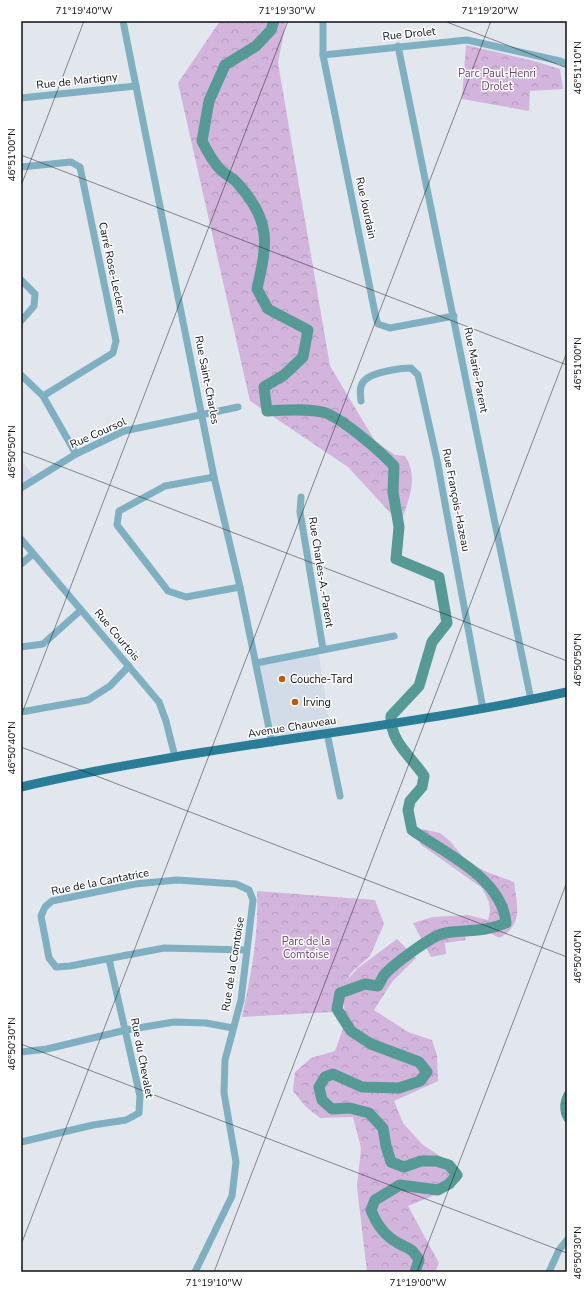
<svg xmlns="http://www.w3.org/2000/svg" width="588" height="1293" viewBox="0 0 588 1293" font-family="'Nunito Sans',sans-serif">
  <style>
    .built { fill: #d2dce9 }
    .forest { fill: url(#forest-crowns) }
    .water { fill: url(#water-waves) }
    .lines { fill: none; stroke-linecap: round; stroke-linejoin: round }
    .river { stroke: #569a96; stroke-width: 11 }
    .minor { stroke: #7fb0c2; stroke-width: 7 }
    .major { stroke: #297d97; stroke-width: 9 }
    .ticks { fill: none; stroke: #0d0f11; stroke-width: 1; stroke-opacity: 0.45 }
    .poi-dot { fill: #b75c00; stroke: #fff; stroke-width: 1.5 }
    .labels { text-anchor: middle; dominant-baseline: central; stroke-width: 3; stroke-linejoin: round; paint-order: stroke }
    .street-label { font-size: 11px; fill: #0d0f11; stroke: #fff }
    .park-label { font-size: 11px; fill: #6f447b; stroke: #fff }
    .poi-label { font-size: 11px; fill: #0d0f11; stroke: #fff; text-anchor: start }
    .neatline { fill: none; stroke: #0d0f11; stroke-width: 1.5 }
    .ticks-label { font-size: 10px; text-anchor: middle; fill: #0d0f11 }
  </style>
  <defs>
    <pattern id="forest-crowns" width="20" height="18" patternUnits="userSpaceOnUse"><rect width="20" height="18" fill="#d3b4dc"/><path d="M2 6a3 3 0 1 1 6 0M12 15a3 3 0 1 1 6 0" fill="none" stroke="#b49abc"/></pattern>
    <pattern id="water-waves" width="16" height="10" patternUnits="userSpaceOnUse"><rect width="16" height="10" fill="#569a96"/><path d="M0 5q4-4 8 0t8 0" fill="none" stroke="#467c79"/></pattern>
  </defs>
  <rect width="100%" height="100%" fill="#e2e7ee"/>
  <!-- built -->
  <g class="built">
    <polygon points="21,460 36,479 21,488"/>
    <polygon points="318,650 331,732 272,743 256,663"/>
  </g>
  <!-- forest -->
  <g class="forest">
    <path d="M220,21H286L278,63L330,366L375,441L395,455L405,456C420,479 407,502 400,526L395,518L348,467L250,401L178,83Z"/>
    <polygon points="466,45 534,61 560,69 563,89 530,91 529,111 462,99"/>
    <path d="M422,829L440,833L451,842L467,862L487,872L514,882C517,905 524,925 499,938L490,933L465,937L466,940L445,943L446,954L431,957L413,923L433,917L468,915L488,920L490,911L489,902L482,888L420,844Z"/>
    <path d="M257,891L375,900L384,924L370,956L352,972L345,982L358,968L397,939L416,958L392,982L374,1010L408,1032L432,1040L437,1055L438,1081L394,1101L403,1123L423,1145L454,1165L452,1188L408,1206L439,1263L435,1272H367L357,1187L361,1148L353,1117L320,1118L306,1107L293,1091L295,1072L311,1058L335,1051L345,1023L343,986L336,995L332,1012L242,1017C251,975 259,934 257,891Z"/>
  </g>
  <!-- water -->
  <path class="water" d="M567,1089V1124C558,1116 558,1098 567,1089Z"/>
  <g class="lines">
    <!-- river -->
    <path class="river" d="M274,21L271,30L256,46L225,65L209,101L202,141C207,151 212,161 220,169C225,175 234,178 239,185C272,222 267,244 257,289L268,309L308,330L303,357L284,375L264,387L267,411C284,410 309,408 326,413C345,421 379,450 394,466L393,492L399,527L396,559L439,577L447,623L432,642L419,686L391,716C390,742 411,756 424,776L422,787L410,801L408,810L412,830C446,854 502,878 506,923C482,933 468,929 445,933C432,935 393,965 384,975C382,978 380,983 378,986L365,984L340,993L337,1009L351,1031L371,1044L419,1062L427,1072L420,1081L399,1088L362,1087L333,1074L325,1077L319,1087L322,1100L332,1109L350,1108L369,1113L383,1128L386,1146L391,1162L404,1167L421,1161H436L449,1165L457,1175L449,1184L438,1190L400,1185L375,1200L371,1210C376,1223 385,1236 398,1243C410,1250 410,1246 419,1260L415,1272"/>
    <!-- minor -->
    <g class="minor">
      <polyline points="123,21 214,477 240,587 272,743"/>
      <polyline points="323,21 323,55 376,318 378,324 390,328 454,316"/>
      <polyline points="398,46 531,700"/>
      <polyline points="323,55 467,40 560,61 567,64"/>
      <polyline points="21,98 136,86"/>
      <polyline points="21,167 71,162 80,167 116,341 113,353 43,396"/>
      <polyline points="21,280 35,294 34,306 21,321"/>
      <polyline points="21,375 43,396 76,454"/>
      <path d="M361,401C360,394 359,385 365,380C373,372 401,368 411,368L418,375L437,460L483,709"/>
      <polyline points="214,477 165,486 119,511 117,525 168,591 186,597 240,587"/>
      <polyline points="21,488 76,454 124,431 238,407"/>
      <polyline points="301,497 300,512 323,649"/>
      <polyline points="21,539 159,702 166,721 175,757"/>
      <polyline points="21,564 33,554"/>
      <polyline points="21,647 43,644 81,610"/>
      <polyline points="256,663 394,636"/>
      <polyline points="21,712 88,700 110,686 129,666"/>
      <polyline points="327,733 340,796"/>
      <polyline points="21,1052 47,1049 126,1030 174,1022 206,1023 233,1028"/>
      <polyline points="21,1142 93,1125 126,1120 139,1113 140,1096 109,959"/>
      <polyline points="195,1272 232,1196 236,1162 224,1093 225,1060 241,1000 253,900 249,890 236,884 177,880 135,884 52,901 45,907 41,916 49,958 56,967 70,966 164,948 247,950"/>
      <polyline points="549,1272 559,1250 567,1240"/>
    </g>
    <!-- major -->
    <path class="major" d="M21,787C201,745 386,731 567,692"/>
  </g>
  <!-- ticks -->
  <path class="ticks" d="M444,21L567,68M21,155L567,365M21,186L84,21M21,451L567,661M21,716L288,21M21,747L567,957M21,1044L567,1253M21,1245L491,21M214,1272L567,352M417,1272L567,882"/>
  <!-- markers -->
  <g class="poi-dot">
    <circle cx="282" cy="679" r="4"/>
    <circle cx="295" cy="702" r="4"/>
  </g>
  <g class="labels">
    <!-- street labels -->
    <g class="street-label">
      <text transform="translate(409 34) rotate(-6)">Rue Drolet</text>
      <text transform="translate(77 81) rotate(-6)">Rue de Martigny</text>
      <text transform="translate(366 208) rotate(78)">Rue Jourdain</text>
      <text transform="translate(112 268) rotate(78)">Carré Rose-Leclerc</text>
      <text transform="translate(476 370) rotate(79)">Rue Marie-Parent</text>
      <text transform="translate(207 380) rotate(79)">Rue Saint-Charles</text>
      <text transform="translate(98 433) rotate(-24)">Rue Coursol</text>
      <text transform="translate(456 500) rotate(79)">Rue François-Hazeau</text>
      <text transform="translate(321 572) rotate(81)">Rue Charles-A.-Parent</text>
      <text transform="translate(117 635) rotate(50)">Rue Courtois</text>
      <text transform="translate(292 727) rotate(-9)">Avenue Chauveau</text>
      <text transform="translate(100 882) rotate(-11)">Rue de la Cantatrice</text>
      <text transform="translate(233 964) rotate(-81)">Rue de la Comtoise</text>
      <text transform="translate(142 1058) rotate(79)">Rue du Chevalet</text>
    </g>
    <!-- park labels -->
    <g class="park-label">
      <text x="497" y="73">Parc Paul-Henri<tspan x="497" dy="13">Drolet</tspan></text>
      <text x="306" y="941">Parc de la<tspan x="306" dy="13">Comtoise</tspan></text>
    </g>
    <!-- poi labels -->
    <g class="poi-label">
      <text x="290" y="679">Couche-Tard</text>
      <text x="303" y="702">Irving</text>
    </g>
  </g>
  <!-- border -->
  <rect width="588" height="1293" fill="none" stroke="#ffffff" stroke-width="44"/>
  <rect x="22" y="22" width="544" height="1249" class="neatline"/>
  <g class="ticks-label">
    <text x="84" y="14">71°19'40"W</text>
    <text x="287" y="14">71°19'30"W</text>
    <text x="490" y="14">71°19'20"W</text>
    <text transform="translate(577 68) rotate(-90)" y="4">46°51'10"N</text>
    <text transform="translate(11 155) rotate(-90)" y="4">46°51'00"N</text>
    <text transform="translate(577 364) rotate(-90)" y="4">46°51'00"N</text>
    <text transform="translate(11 452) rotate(-90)" y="4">46°50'50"N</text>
    <text transform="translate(577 660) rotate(-90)" y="4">46°50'50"N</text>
    <text transform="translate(11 748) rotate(-90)" y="4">46°50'40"N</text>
    <text transform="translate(577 957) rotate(-90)" y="4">46°50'40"N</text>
    <text transform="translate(11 1044) rotate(-90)" y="4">46°50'30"N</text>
    <text transform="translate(577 1253) rotate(-90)" y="4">46°50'30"N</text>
    <text x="214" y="1286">71°19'10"W</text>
    <text x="418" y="1286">71°19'00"W</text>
  </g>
</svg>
